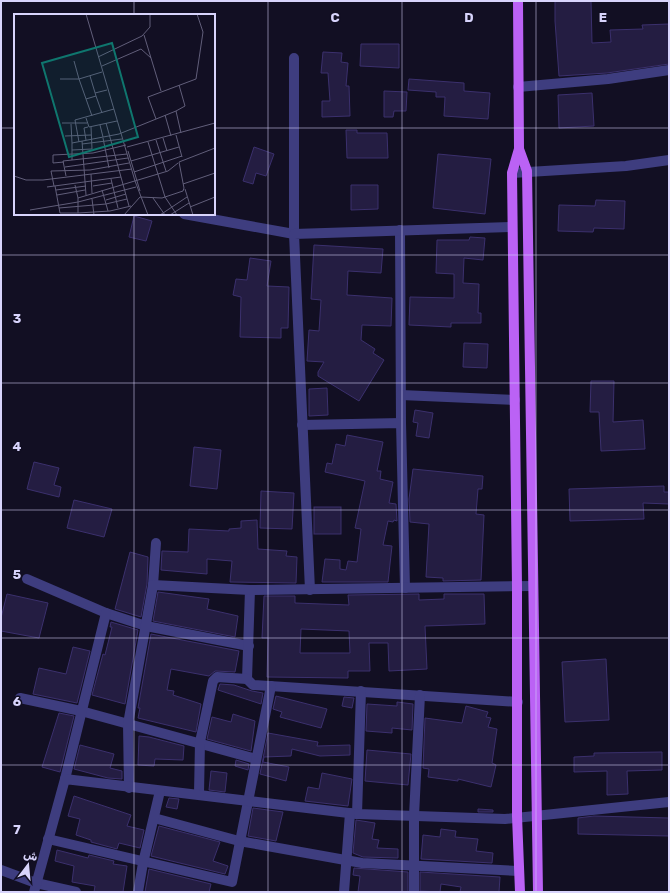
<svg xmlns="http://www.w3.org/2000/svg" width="670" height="893" viewBox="0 0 670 893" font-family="Rubik,'Noto Sans Arabic',sans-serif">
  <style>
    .building { fill: #241d42; stroke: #3b306d; fill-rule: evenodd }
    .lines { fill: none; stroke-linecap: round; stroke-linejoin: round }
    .minor { stroke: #3e3d7f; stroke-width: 10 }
    .major { stroke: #bb62f5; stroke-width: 10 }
    .grid { fill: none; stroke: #d8d4fc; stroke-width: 1; stroke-opacity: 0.55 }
    .inset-road { fill: none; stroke: #615e7a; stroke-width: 1 }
    .view { fill: #0f766e; fill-opacity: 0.15; stroke: #0f766e; stroke-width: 2 }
    .inset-edge { fill: none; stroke: #d8d4fc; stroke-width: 2 }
    .grid-label { font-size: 13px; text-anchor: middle; font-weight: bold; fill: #d8d4fc; stroke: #120f23; stroke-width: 3; stroke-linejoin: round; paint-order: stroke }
  </style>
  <rect width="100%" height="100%" fill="#120f23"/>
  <!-- building -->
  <g class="building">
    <polygon points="555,1 591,1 592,43 611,42 610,30 643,29 642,25 669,24 669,64 607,73 559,76 555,21"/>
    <polygon points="361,44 399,44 399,68 360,66"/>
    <polygon points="323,52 342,53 341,62 348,63 346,86 349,86 350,116 322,117 322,101 330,101 328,73 321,73"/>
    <polygon points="409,79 464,83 464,91 490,93 488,119 444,116 445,97 436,97 436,92 408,90"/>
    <polygon points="384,91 407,92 406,111 394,111 393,117 384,117"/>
    <polygon points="592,93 594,126 559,128 558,95"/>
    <polygon points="346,130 357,130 357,133 387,133 388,158 347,158"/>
    <polygon points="254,147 274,154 266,176 256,173 253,184 243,181"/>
    <polygon points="438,154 491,159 485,214 433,208"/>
    <polygon points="351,185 378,185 378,209 351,210"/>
    <polygon points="596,200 625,201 624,229 594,228 593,232 558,231 559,205 595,206"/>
    <polygon points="134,216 152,221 146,241 129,237"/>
    <polygon points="470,237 485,238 483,260 464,258 463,283 479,284 478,313 481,313 481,323 451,323 451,327 409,325 410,297 454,298 454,274 436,273 437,240 469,240"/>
    <polygon points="314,245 383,249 381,273 348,271 347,295 392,298 391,326 362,325 361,340 375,349 373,353 384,360 359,401 318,376 318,372 324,362 307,361 309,330 319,331 321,300 311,299"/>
    <polygon points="250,258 271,261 267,286 289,287 288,328 281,328 281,338 240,337 241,297 233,295 236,279 247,280"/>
    <polygon points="464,343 488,344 487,368 463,367"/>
    <polygon points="591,381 614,381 613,422 643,420 645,449 601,451 599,412 590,412"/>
    <polygon points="327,388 328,415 309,416 309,389"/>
    <polygon points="415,410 433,413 429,438 416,436 418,423 413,422"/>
    <polygon points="347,435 383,442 377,471 381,471 380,479 393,482 389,503 396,504 397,521 394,520 393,522 388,521 383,545 392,546 388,582 322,582 325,559 340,560 340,569 346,570 348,561 357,562 361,529 355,528 365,481 325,472 327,463 332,464 336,444 345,446"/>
    <polygon points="194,447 221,450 217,489 190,486"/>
    <polygon points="34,462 59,468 54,485 61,487 59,497 27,489"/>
    <polygon points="413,469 483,476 482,489 478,489 476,514 484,515 481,580 443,581 443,578 426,577 429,524 410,522 409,499"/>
    <polygon points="664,486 664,492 669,492 669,504 643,503 644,519 570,521 569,489"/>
    <polygon points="261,491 294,493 292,529 260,528"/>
    <polygon points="74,500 112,509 104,537 67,528"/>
    <rect x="314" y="507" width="27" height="27"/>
    <polygon points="257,520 258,549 287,551 286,556 297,557 296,583 230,582 232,561 207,559 207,574 161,570 162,551 188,552 189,529 229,531 229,529 241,528 241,521"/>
    <polygon points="130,552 148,557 147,584 141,617 115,609"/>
    <polygon points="158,592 209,599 207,609 238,616 235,637 153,621"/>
    <polygon points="7,594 48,603 39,638 1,631 1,618"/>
    <path d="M419,594V600L444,599V594H484L485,624L425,626L427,669L389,671L388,643H369L370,671H348V678L267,677L268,638H262L264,596H295V603L349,605L348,595ZM301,629L349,631L350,653H300Z"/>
    <polygon points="111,622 138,630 125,704 92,695 103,654 105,655 112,627 110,627"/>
    <polygon points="151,634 239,651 235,672 215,671 209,676 171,669 167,690 174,691 173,695 201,704 196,732 138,718 140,708 138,708"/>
    <polygon points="73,647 90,651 77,703 33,694 39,668 66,674"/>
    <polygon points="606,659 609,720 565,722 562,662"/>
    <polygon points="220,684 234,685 252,691 263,693 261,704 218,690"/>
    <polygon points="276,696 327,709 321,728 280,717 282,712 273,709"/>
    <polygon points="344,697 354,698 352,708 342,706"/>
    <polygon points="397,702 413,704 412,730 392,728 392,733 366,731 367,704 397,706"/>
    <polygon points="466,706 488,712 486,717 491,718 488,727 497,729 492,763 496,765 491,787 458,779 458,781 428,777 429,769 423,768 425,718 462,723"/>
    <polygon points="59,713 74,716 60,772 42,767"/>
    <polygon points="233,714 255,721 251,751 207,739 212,717 231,722"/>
    <polygon points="268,733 318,742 317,746 350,745 350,755 320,756 292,749 291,756 264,757 263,762 289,767 286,781 275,778 260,774"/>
    <polygon points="139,736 149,737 184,746 183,760 155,759 154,766 138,765"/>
    <polygon points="80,745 114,754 110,768 122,771 122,779 108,778 74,769"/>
    <polygon points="367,750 411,754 408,785 365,781"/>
    <polygon points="662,752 662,770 627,771 628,794 607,795 607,771 574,772 574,757 594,756 594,753"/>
    <polygon points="236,760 249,764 248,770 235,766"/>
    <polygon points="211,771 227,773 225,792 209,790"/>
    <polygon points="322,773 352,779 348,806 305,801 308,787 319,789"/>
    <polygon points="74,796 131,815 127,826 144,830 140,848 119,843 117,849 91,842 91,840 76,835 80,819 68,816"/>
    <polygon points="169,798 179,799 177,809 166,807"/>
    <polygon points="253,808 283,812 276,841 248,836"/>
    <polygon points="478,809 493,810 493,812 478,812"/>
    <polygon points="594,816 669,818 669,836 578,834 578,818"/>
    <polygon points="356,820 375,823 372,839 379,840 377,848 398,849 398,858 363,857 353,853"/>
    <polygon points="159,826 220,842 213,861 228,866 225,874 151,856"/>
    <polygon points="441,829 456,831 455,837 478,839 476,851 493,853 492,863 421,859 423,835 440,837"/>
    <polygon points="57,850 88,858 89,855 114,861 113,864 127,866 123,892 94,892 95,886 72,882 74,866 55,861"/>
    <polygon points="354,868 408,872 408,892 358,892 360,876 353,875"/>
    <polygon points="149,869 211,884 209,892 145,892"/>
    <polygon points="420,872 500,877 499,892 460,892 461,887 441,884 440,892 420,891"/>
  </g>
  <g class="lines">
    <!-- minor -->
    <g class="minor">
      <polyline points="518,87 608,79 669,70"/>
      <polyline points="512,173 626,166 669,160"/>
      <polyline points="184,214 294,234 294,58"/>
      <polyline points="400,230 401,423"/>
      <polyline points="401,395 515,400"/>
      <polyline points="302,425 401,423 405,588"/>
      <polyline points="27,579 106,613 146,626 249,646"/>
      <polyline points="153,585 156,543"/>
      <polyline points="250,590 247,679 253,685 518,702"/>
      <polyline points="310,590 294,234 512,227"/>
      <polyline points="20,698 81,711 256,759"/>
      <polyline points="65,779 106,613"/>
      <polyline points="129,788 128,724 153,585 250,590 533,586"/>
      <polyline points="199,794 200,742 213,681 217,677 247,679"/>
      <polyline points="357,814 361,691"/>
      <polyline points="154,818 239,841 362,863 519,871"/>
      <polyline points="48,839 232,882 271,686"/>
      <polyline points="1,870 36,883 76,892"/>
      <polyline points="34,892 65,779 357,814 505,819 669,802"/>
      <polyline points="138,892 143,863 160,791"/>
      <polyline points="344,892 350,813"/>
      <polyline points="414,892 414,816 420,695"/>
    </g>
    <!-- major -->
    <g class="major">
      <polyline points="518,1 519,149 512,173 517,587 517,816 520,892"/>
      <polyline points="519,149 527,171 538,892"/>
    </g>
  </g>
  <!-- grid -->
  <path class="grid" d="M134,1V15M268,1V892M402,1V892M536,1V892M1,128H15M214,128H669M134,214V892M1,255H669M1,383H669M1,510H669M1,638H669M1,765H669"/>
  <!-- overview -->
  <g transform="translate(14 14)">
    <rect width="201" height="201" fill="#120f23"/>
    <path class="inset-road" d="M72,0L121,167L134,201M130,21L147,77M84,43L128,22L136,13V0M88,52L127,35L137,44M76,62L82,82M46,65H65L60,47M81,79L93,76M72,85L82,82L88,99M162,97L171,92L165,71M151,101L157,122M78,102L65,65L88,58M72,104L75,113L103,107M142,105L134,83L182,65L189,18L183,0M48,109H73M92,109L115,192M57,110L58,129M86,111L89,123M162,121L168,143M51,122L77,121M89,124L95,154M149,124L153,137M72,126L70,114L74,113M142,126L152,157M68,127L72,181M65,128L61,106L100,95M134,128L151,183L163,201M68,130L108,125M113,133L201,109M58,136L78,135L77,113M114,137L126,177M58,146V129L105,120L162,97L167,119M117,147L165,133M50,148L39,149V141L79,139L112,131M51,153L114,144M120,158L168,142M77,160L78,179M0,162L12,166H29L118,155M52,162L49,147L113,140M97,165L104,194M169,170L201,159M61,171L64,184M40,172L37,157L76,156L115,149M41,172L46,199H64M79,172L98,169M33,173L107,163M171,175L179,201M42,176L72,172M88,176L94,197M43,181L71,176M139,184L151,201M78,185L80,201M92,186L112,180M117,192L96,197L64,199V184L154,157L164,149M176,193L201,183M45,194L92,190L113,185M16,196L64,188L122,173M110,201L126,183L148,184L169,177L170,174L165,148L201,134M146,201L173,183M156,201L175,189"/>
    <path class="view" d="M98,29L124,123L55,143L28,49Z"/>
    <rect width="201" height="201" class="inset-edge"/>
  </g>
  <g class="grid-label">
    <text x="335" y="22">C</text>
    <text x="469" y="22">D</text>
    <text x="603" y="22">E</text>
    <text x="17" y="323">3</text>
    <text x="17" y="451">4</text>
    <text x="17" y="579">5</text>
    <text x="17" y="706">6</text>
    <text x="17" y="834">7</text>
  </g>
  <!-- border -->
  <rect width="670" height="893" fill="none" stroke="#d8d4fc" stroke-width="4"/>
  <!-- north arrow -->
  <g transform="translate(28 865) rotate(16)" stroke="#120f23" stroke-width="3" paint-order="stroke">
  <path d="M0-3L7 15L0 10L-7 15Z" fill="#d8d4fc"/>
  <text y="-6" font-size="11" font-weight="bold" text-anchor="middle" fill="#d8d4fc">ش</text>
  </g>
</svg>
